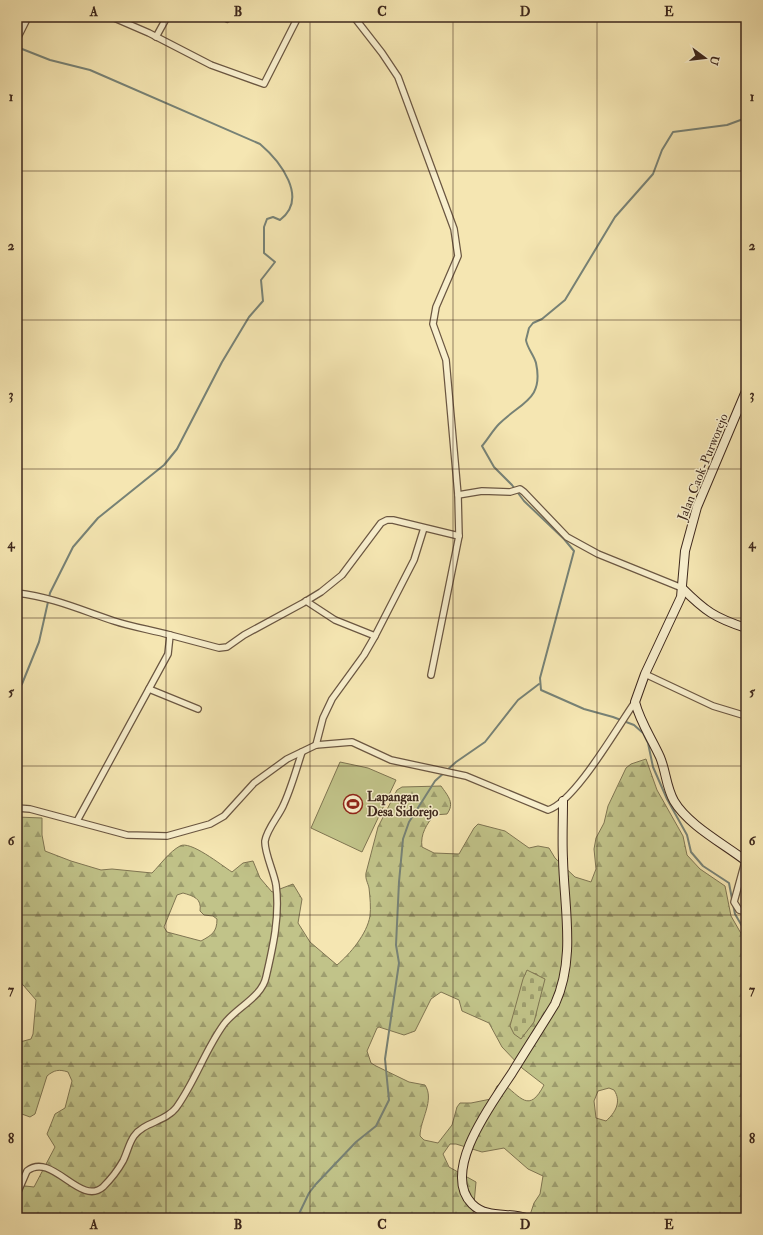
<svg xmlns="http://www.w3.org/2000/svg" width="763" height="1235" viewBox="0 0 763 1235" font-family="'IM FELL Double Pica',serif">
  <style>
    .grass { fill: #c1c389; stroke: #7f7552 }
    .forest { fill: url(#forest-firs); stroke: #7f7552; fill-rule: evenodd }
    .cemetery { fill: url(#cemetery-stones); stroke: #7f7552 }
    .lines { fill: none; stroke-linecap: round; stroke-linejoin: round }
    .stream { stroke: #778276; stroke-width: 2 }
    .street-casing { stroke: #6b5742; stroke-width: 8 }
    .secondary-casing { stroke: #3d271c; stroke-width: 10 }
    .street { stroke: #f8efcd; stroke-width: 5.5 }
    .secondary { stroke: #f8efcd; stroke-width: 8 }
    .grid { fill: none; stroke: #3d271c; stroke-width: 1; stroke-opacity: 0.55 }
    .labels { text-anchor: middle; dominant-baseline: central; stroke-width: 3; stroke-linejoin: round; paint-order: stroke }
    .street-label { font-size: 13px; fill: #3d271c; stroke: #f8efcd }
    .poi-label { font-size: 13px; font-weight: bold; fill: #3d271c; stroke: #f8efcd; text-anchor: start }
    .neatline { fill: none; stroke: #3d271c; stroke-width: 1.5 }
    .grid-label { font-size: 13px; text-anchor: middle; font-weight: bold; fill: #3d271c }
  </style>
  <defs>
    <pattern id="forest-firs" width="22" height="20" patternUnits="userSpaceOnUse"><rect width="22" height="20" fill="#c1c389"/><path d="M5 1l3.5 6h-7zM16 11l3.5 6h-7z" fill="#9e9e6f"/></pattern>
    <pattern id="cemetery-stones" width="16" height="16" patternUnits="userSpaceOnUse"><rect width="16" height="16" fill="#c1c389"/><path d="M2 7V4a2 2 0 0 1 4 0v3zM10 15v-3a2 2 0 0 1 4 0v3z" fill="#9e9e6f"/></pattern>
  </defs>
  <rect width="100%" height="100%" fill="#f5e6b2"/>
  <filter id="stains"><feTurbulence type="fractalNoise" baseFrequency=".005" numOctaves="4"/><feColorMatrix values="0 0 0 0 .2 0 0 0 0 .09 0 0 0 0 .02 0 0 0 .5 -.17"/></filter>
  <radialGradient id="worn" r=".72"><stop offset=".6" stop-color="#630" stop-opacity="0"/><stop offset="1" stop-color="#630" stop-opacity=".3"/></radialGradient>
  <!-- grass -->
  <polygon class="grass" points="340,762 368,768 396,780 362,852 311,828"/>
  <!-- forest -->
  <path class="forest" d="M646,759L657,790L683,836L687,855L700,869L725,886L731,916L746,942V1218H529L534,1203L540,1194L543,1176L528,1169L504,1148L482,1152L456,1144H450L443,1154L449,1167L476,1182L473,1215L475,1218H17V1185L34,1187L55,1147L47,1134L55,1114L65,1108L72,1081L68,1072C59,1069 54,1070 47,1076L35,1114L30,1117L19,1113C14,1098 16,1058 20,1042L31,1039L33,1034L36,1000L17,978V817L42,818V835L45,851L71,861L101,870L112,869L152,873C161,864 169,852 180,846C190,840 221,865 232,872L243,863L253,861L260,878L272,892L293,884L302,899L298,923L310,942L337,965C350,954 367,934 370,916C371,908 370,897 369,888C368,883 365,879 366,873L378,827L397,790L402,787L441,786C448,796 455,803 447,814L434,815C427,824 420,834 422,847L434,853L459,854L474,828L478,824L505,831L529,848L538,846L549,848L555,858L575,877L591,882L596,869L594,849L596,838L604,823L608,806L626,768L631,764ZM183,893C193,896 202,898 200,911L204,915L213,916L217,919C217,932 212,935 201,941L167,932L164,927L177,895ZM532,973L537,974L536,1016L525,1033ZM441,992L459,1000L462,1011L489,1023L502,1047L522,1068L544,1085C529,1114 521,1097 502,1083L497,1086L491,1099L471,1103H460L457,1107L452,1125L438,1143L424,1140L420,1136C420,1120 435,1100 425,1085L409,1082L376,1066L371,1063L367,1051L377,1028L379,1027L404,1035L415,1031L431,999ZM609,1088L614,1090C622,1102 615,1113 606,1121L596,1118L594,1101L598,1091Z"/>
  <!-- cemetery -->
  <polygon class="cemetery" points="527,970 545,979 534,1022 521,1039 514,1034 510,1026 523,979"/>
  <g class="lines">
    <!-- stream -->
    <g class="stream">
      <path d="M17,47L50,60L90,70L260,144C280,161 309,198 280,220L273,217L267,219L264,227V253L275,262L261,280L263,301L249,317L222,362L177,449L164,465L98,518L73,547L50,593L39,642L22,684L17,690"/>
      <path d="M732,899L729,883L703,866L691,852L687,835L667,799L653,767L648,743L643,733L634,725L613,717L584,709L541,690L540,678L574,551L564,539L524,501L512,485L494,467L482,446C488,439 493,430 499,424C521,402 544,400 536,363C534,355 527,348 526,340L529,328L533,323L542,319L565,300L615,217L653,174L662,150L673,132L727,125L746,118"/>
      <polyline points="733,904 735,914 746,933"/>
      <polyline points="297,1218 309,1193 316,1184 356,1142 376,1126 389,1100 385,1059 399,963 396,945 399,882 403,839 409,822 435,781 456,762 485,742 518,700 539,684"/>
    </g>
    <!-- street casing -->
    <g class="street-casing">
      <g id="street">
        <polyline points="112,17 149,33 211,65 264,84 298,17"/>
        <polyline points="354,17 382,53 398,77 454,229 458,256 436,307 433,324 446,360 458,495 459,536 431,675"/>
        <polyline points="227,19 228,17"/>
        <polyline points="156,37 167,17"/>
        <polyline points="17,39 28,17"/>
        <polyline points="458,495 482,491 510,492 520,489 524,492 567,537 598,554 682,588"/>
        <path d="M17,593C52,597 81,610 114,621C132,627 152,630 170,635L168,654L77,821"/>
        <polyline points="306,601 335,620 375,636"/>
        <polyline points="170,635 219,648 227,647 244,635 303,603 321,592 342,575 381,523 387,520 393,520 459,536"/>
        <polyline points="645,674 713,706 746,716"/>
        <polyline points="149,689 198,709"/>
        <polyline points="316,745 323,718 332,699 364,655 375,636 414,560 424,528"/>
        <path d="M17,808L30,809L127,835L167,836L210,824L224,816L254,783L287,759L316,745L352,742L391,760L466,776L548,810C575,802 618,726 635,702"/>
        <polyline points="746,858 734,902 739,910 746,912"/>
        <path d="M17,1194L27,1171C52,1151 80,1207 103,1187C110,1180 118,1170 123,1161C127,1153 129,1143 134,1136C144,1122 165,1122 176,1108C195,1082 205,1050 224,1024C236,1008 262,997 266,977C273,947 280,916 276,885C274,872 264,852 265,841C267,829 278,817 283,806C291,789 296,770 302,752"/>
      </g>
    </g>
    <!-- secondary casing -->
    <g class="secondary-casing">
      <g id="secondary">
        <path d="M746,391L697,507L685,551L681,597L645,674L635,702C640,722 652,739 660,757C666,771 666,787 674,801C688,825 724,844 746,861"/>
        <path d="M682,588C705,611 715,618 746,628"/>
        <path d="M526,1218C508,1212 487,1219 472,1204C440,1171 493,1102 512,1073C526,1050 541,1027 555,1004C576,958 564,907 563,859C562,840 563,820 563,801"/>
      </g>
    </g>
    <!-- street -->
    <use href="#street" class="street"/>
    <!-- secondary -->
    <use href="#secondary" class="secondary"/>
  </g>
  <!-- grid -->
  <path class="grid" d="M166,17V1218M310,17V1218M453,17V1218M597,17V1218M17,171H746M17,320H746M17,469H746M17,618H746M17,766H746M17,915H746M17,1064H746"/>
  <!-- icons -->
  <defs>
    <g id="stadium-ring" transform="scale(1)"><circle r="9.5" fill="#f8efcd" stroke="#8f2418" stroke-width="1.5"/><path d="M0-5a6.5 5 0 1 0 0 10a6.5 5 0 1 0 0-10ZM-3.5-1.8h7v3.6h-7Z" fill="#8f2418"/></g>
  </defs>
  <g fill-rule="evenodd">
    <use href="#stadium-ring" x="353" y="804"/>
  </g>
  <g class="labels">
    <!-- street labels -->
    <g class="street-label">
      <text transform="translate(703 467) rotate(-68)">Jalan Caok-Purworejo</text>
    </g>
    <!-- poi labels -->
    <g class="poi-label">
      <text x="367" y="797">Lapangan<tspan x="367" dy="15">Desa Sidorejo</tspan></text>
    </g>
  </g>
  <!-- margin -->
  <rect width="763" height="1235" fill="none" stroke="#f5e6b2" stroke-width="44"/>
  <!-- north arrow -->
  <g transform="translate(705 58) rotate(105)" stroke="#f8efcd" stroke-width="3" paint-order="stroke">
  <path d="M0-3L7 15L0 10L-7 15Z" fill="#3d271c"/>
  <text y="-6" font-size="11" font-weight="bold" text-anchor="middle" fill="#3d271c">U</text>
  </g>
  <rect x="22" y="22" width="719" height="1191" class="neatline"/>
  <g class="grid-label">
    <text x="94" y="16">A</text>
    <text x="238" y="16">B</text>
    <text x="382" y="16">C</text>
    <text x="525" y="16">D</text>
    <text x="669" y="16">E</text>
    <text x="11" y="101">1</text>
    <text x="752" y="101">1</text>
    <text x="11" y="250">2</text>
    <text x="752" y="250">2</text>
    <text x="11" y="399">3</text>
    <text x="752" y="399">3</text>
    <text x="11" y="548">4</text>
    <text x="752" y="548">4</text>
    <text x="11" y="696">5</text>
    <text x="752" y="696">5</text>
    <text x="11" y="845">6</text>
    <text x="752" y="845">6</text>
    <text x="11" y="994">7</text>
    <text x="752" y="994">7</text>
    <text x="11" y="1143">8</text>
    <text x="752" y="1143">8</text>
    <text x="94" y="1229">A</text>
    <text x="238" y="1229">B</text>
    <text x="382" y="1229">C</text>
    <text x="525" y="1229">D</text>
    <text x="669" y="1229">E</text>
  </g>
  <rect width="100%" height="100%" filter="url(#stains)"/>
  <rect width="100%" height="100%" fill="url(#worn)"/>
</svg>
